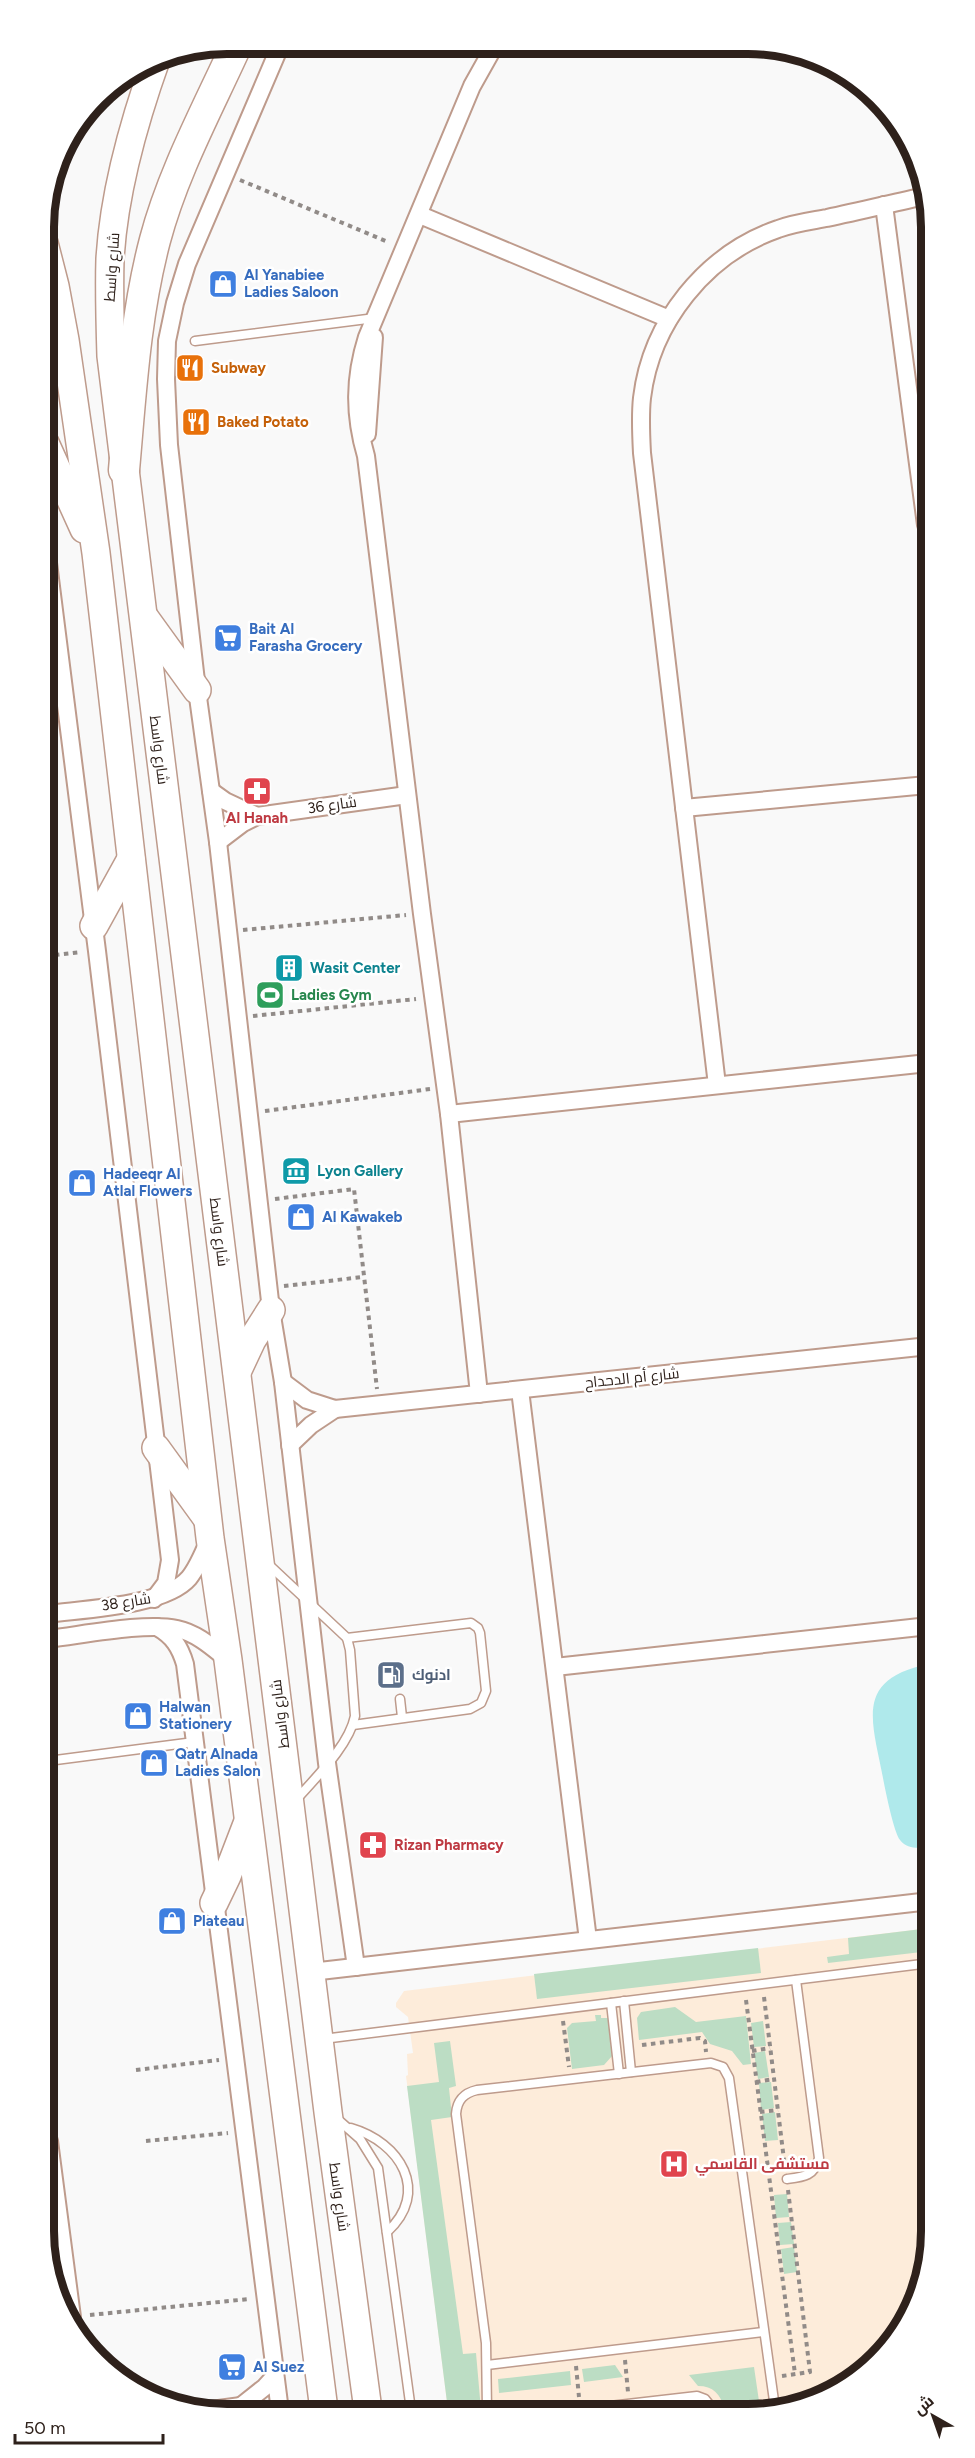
<svg xmlns="http://www.w3.org/2000/svg" width="975" height="2458" viewBox="0 0 975 2458" font-family="Figtree,Cairo,sans-serif">
  <style>
    .medical { fill: #fdecda }
    .green { fill: #bcddc4 }
    .water { fill: #afe9eb }
    .lines { fill: none; stroke-linecap: round; stroke-linejoin: round }
    .service-casing { stroke: #be9b8c; stroke-width: 11 }
    .minor-casing { stroke: #be9b8c; stroke-width: 20 }
    .primary-casing { stroke: #be9b8c; stroke-width: 30 }
    .motorway-casing { stroke: #be9b8c; stroke-width: 33 }
    .path { stroke: #918b88; stroke-width: 4; stroke-dasharray: 4.5 4.5; stroke-linecap: butt }
    .service { stroke: #fff; stroke-width: 8 }
    .minor { stroke: #fff; stroke-width: 16 }
    .primary { stroke: #fff; stroke-width: 27 }
    .motorway { stroke: #fff; stroke-width: 30 }
    .labels { text-anchor: middle; dominant-baseline: central; stroke-width: 5; stroke-linejoin: round; paint-order: stroke }
    .street-label { font-size: 15px; fill: #2e211b; stroke: #fff }
    .shop-label { font-size: 15px; font-weight: bold; fill: #366cbe; stroke: #fff; text-anchor: start }
    .food-label { font-size: 15px; font-weight: bold; fill: #c56008; stroke: #fff; text-anchor: start }
    .health-label { font-size: 15px; font-weight: bold; fill: #be3a42; stroke: #fff; text-anchor: start }
    .culture-label { font-size: 15px; font-weight: bold; fill: #0d838f; stroke: #fff; text-anchor: start }
    .leisure-label { font-size: 15px; font-weight: bold; fill: #27864d; stroke: #fff; text-anchor: start }
    .service-label { font-size: 15px; font-weight: bold; fill: #4e5e75; stroke: #fff; text-anchor: start }
    .rim { fill: none; stroke: #2e211b; stroke-width: 8 }
  </style>
  <rect width="100%" height="100%" fill="#f9f9f9"/>
  <!-- medical -->
  <polygon class="medical" points="930,1928 931,2242 918,2301 893,2343 849,2384 795,2408 448,2410 406,2076 408,2075 407,2054 413,2053 408,2017 396,2007 396,2003 404,1991"/>
  <!-- green -->
  <g class="green">
    <polygon points="930,1928 930,1951 828,1963 827,1957 849,1954 848,1938"/>
    <polygon points="758,1948 761,1973 537,1999 534,1974"/>
    <polygon points="675,2007 696,2022 746,2016 751,2064 743,2065 732,2051 710,2044 702,2032 639,2040 637,2018 641,2012"/>
    <polygon points="595,2015 601,2015 601,2018 608,2018 612,2056 604,2065 572,2069 567,2028 572,2023 596,2021"/>
    <polygon points="763,2021 766,2046 754,2047 751,2023"/>
    <polygon points="450,2041 456,2086 449,2088 452,2117 431,2120 463,2354 476,2353 481,2410 448,2410 407,2086 439,2082 434,2043"/>
    <polygon points="765,2051 769,2077 758,2079 754,2053"/>
    <polygon points="771,2082 774,2108 761,2110 759,2083"/>
    <polygon points="775,2112 778,2140 765,2141 762,2114"/>
    <polygon points="787,2194 789,2217 776,2218 774,2195"/>
    <polygon points="791,2222 794,2244 780,2245 778,2223"/>
    <polygon points="794,2247 797,2272 784,2274 781,2249"/>
    <polygon points="615,2365 623,2377 584,2382 582,2369"/>
    <path d="M754,2367L760,2408L724,2409C721,2394 713,2386 698,2386L689,2375Z"/>
    <polygon points="570,2371 571,2385 499,2393 498,2379"/>
  </g>
  <!-- water -->
  <path class="water" d="M929,1664L930,1847C919,1848 908,1850 900,1840C894,1833 885,1789 883,1778C872,1720 854,1679 929,1664Z"/>
  <g class="lines">
    <!-- service casing -->
    <g class="service-casing">
      <g id="service">
        <polyline points="195,341 375,318"/>
        <path d="M268,1564L347,1638L350,1650L355,1716C349,1746 315,1778 295,1801"/>
        <polyline points="347,1638 471,1623 478,1628 480,1633 486,1691 481,1703 470,1709 353,1725"/>
        <polyline points="400,1699 402,1717"/>
        <polyline points="48,1761 194,1742"/>
        <polyline points="624,2001 631,2072"/>
        <polyline points="611,2003 619,2074"/>
        <polyline points="323,2039 930,1963"/>
        <polyline points="335,2117 360,2139 378,2168 411,2410"/>
        <path d="M351,2128C400,2142 431,2192 387,2232"/>
        <path d="M787,2179C803,2177 815,2176 819,2158L796,1980"/>
        <polyline points="487,2365 763,2332"/>
        <polyline points="584,2409 697,2396 705,2399 713,2409"/>
        <path d="M487,2410L486,2343L456,2114C457,2100 464,2093 477,2090L711,2063L723,2067L729,2078L775,2408"/>
      </g>
    </g>
    <!-- minor casing -->
    <g class="minor-casing">
      <g id="minor">
        <polyline points="281,44 187,264 175,303 167,341 166,379 169,445 197,690 218,842 271,1310 283,1382 327,1763 356,1967"/>
        <polyline points="884,205 926,525"/>
        <polyline points="420,215 669,319"/>
        <polyline points="367,434 374,337"/>
        <polyline points="45,539 97,951 170,1560 166,1583 154,1599"/>
        <polyline points="211,791 225,801 257,816"/>
        <polyline points="684,808 927,785"/>
        <polyline points="218,842 243,823 257,816 407,795"/>
        <path d="M717,1085L642,453C641,434 640,416 642,398C651,322 706,254 778,229C794,223 811,221 827,218C860,211 893,203 925,196"/>
        <polyline points="449,1114 928,1063"/>
        <polyline points="283,1382 307,1400 335,1409 929,1346"/>
        <polyline points="520,1390 588,1940"/>
        <path d="M479,1394L449,1114L422,914L366,456C354,415 354,378 367,337L472,86L495,45"/>
        <polyline points="290,1445 311,1425 335,1409"/>
        <path d="M48,1614C84,1609 165,1606 189,1578C197,1568 203,1554 208,1542"/>
        <path d="M157,1627C173,1636 180,1647 185,1664L280,2411"/>
        <path d="M48,1639C83,1635 145,1622 177,1629C197,1633 213,1648 228,1660"/>
        <polyline points="555,1667 929,1626"/>
        <polyline points="311,1972 930,1901"/>
        <polyline points="49,2141 72,2317"/>
        <polyline points="241,2406 265,2387 275,2376"/>
        <polyline points="204,2411 241,2406 256,2411"/>
      </g>
    </g>
    <!-- primary casing -->
    <g class="primary-casing">
      <g id="primary">
        <path d="M157,57C134,121 114,191 110,259C109,292 110,324 111,356L328,2112L368,2410"/>
        <polyline points="44,243 55,286 65,340 96,553 210,1538 228,1660 324,2410"/>
        <polyline points="45,443 84,529"/>
        <polyline points="145,618 197,690"/>
        <polyline points="94,926 131,859"/>
        <polyline points="237,1372 252,1340 271,1310"/>
        <polyline points="156,1448 206,1517"/>
        <polyline points="214,1903 227,1876 247,1824"/>
      </g>
    </g>
    <!-- motorway casing -->
    <g class="motorway-casing">
      <path id="motorway" d="M124,470C131,392 135,316 155,240C173,172 208,108 237,44"/>
    </g>
    <!-- path -->
    <g class="path">
      <polyline points="240,180 388,242"/>
      <polyline points="45,767 57,766"/>
      <polyline points="243,930 406,915"/>
      <polyline points="46,956 81,952"/>
      <polyline points="253,1016 416,999"/>
      <polyline points="265,1111 430,1089"/>
      <polyline points="275,1199 354,1189 377,1389"/>
      <polyline points="284,1286 363,1277"/>
      <polyline points="764,1997 785,2168"/>
      <polyline points="746,2000 795,2374"/>
      <polyline points="563,2021 569,2067"/>
      <polyline points="642,2045 700,2038 705,2041 706,2052"/>
      <polyline points="752,2051 770,2048"/>
      <polyline points="136,2070 219,2060"/>
      <polyline points="756,2082 774,2079"/>
      <polyline points="760,2112 778,2110"/>
      <polyline points="146,2141 228,2133"/>
      <polyline points="90,2315 249,2299"/>
      <polyline points="625,2360 628,2392"/>
      <polyline points="576,2366 579,2397"/>
      <polyline points="782,2376 810,2372 788,2190"/>
    </g>
    <!-- service -->
    <use href="#service" class="service"/>
    <!-- minor -->
    <use href="#minor" class="minor"/>
    <!-- primary -->
    <use href="#primary" class="primary"/>
    <!-- motorway -->
    <use href="#motorway" class="motorway"/>
  </g>
  <!-- icons -->
  <defs>
    <g id="shop-square" transform="scale(1.5)"><rect x="-9" y="-9" width="18" height="18" rx="4" fill="#3f7fe0" stroke="#fff"/><path d="M-5-2.5h2.3a2.7 3.5 0 0 1 5.4 0H5L5.5 6h-11ZM-1.5-2.5h3a1.5 2.3 0 0 0-3 0Z" fill="#fff"/></g>
    <g id="restaurant-square" transform="scale(1.5)"><rect x="-9" y="-9" width="18" height="18" rx="4" fill="#e8710a" stroke="#fff"/><path d="M-5-6h1v4h1v-4h1v4h1v-4h1v5L-1.5 .5V6h-2V.5L-5-1ZM5-6V6H3V1.5H1.5Q1.5-4 5-6Z" fill="#fff"/></g>
    <g id="supermarket-square" transform="scale(1.5)"><rect x="-9" y="-9" width="18" height="18" rx="4" fill="#3f7fe0" stroke="#fff"/><path d="M-6-5.5h2.5l.6 2H6L4.5 2H-2.5L-4.4-4H-6ZM-1.5 3.2a1.3 1.3 0 1 0 .1 0ZM3 3.2a1.3 1.3 0 1 0 .1 0Z" fill="#fff"/></g>
    <g id="pharmacy-square" transform="scale(1.5)"><rect x="-9" y="-9" width="18" height="18" rx="4" fill="#e0444e" stroke="#fff"/><path d="M-2-6h4v4h4v4h-4v4h-4v-4h-4v-4h4Z" fill="#fff"/></g>
    <g id="building-square" transform="scale(1.5)"><rect x="-9" y="-9" width="18" height="18" rx="4" fill="#0f9aa8" stroke="#fff"/><path d="M-4-6H4V6H1V3H-1V6H-4ZM-2.5-4.3h1.7v1.8h-1.7ZM.8-4.3h1.7v1.8H.8ZM-2.5-1h1.7V.8h-1.7ZM.8-1h1.7V.8H.8Z" fill="#fff"/></g>
    <g id="stadium-square" transform="scale(1.5)"><rect x="-9" y="-9" width="18" height="18" rx="4" fill="#2e9e5b" stroke="#fff"/><path d="M0-5a6.5 5 0 1 0 0 10a6.5 5 0 1 0 0-10ZM-3.5-1.8h7v3.6h-7Z" fill="#fff"/></g>
    <g id="museum-square" transform="scale(1.5)"><rect x="-9" y="-9" width="18" height="18" rx="4" fill="#0f9aa8" stroke="#fff"/><path d="M0-6L6-3V-2H-6V-3ZM-5-1h2V3h-2ZM-1-1h2V3h-2ZM3-1h2V3H3ZM-6 4H6V6H-6Z" fill="#fff"/></g>
    <g id="fuel-square" transform="scale(1.5)"><rect x="-9" y="-9" width="18" height="18" rx="4" fill="#5c6f8a" stroke="#fff"/><path d="M-5.5-6h7V0h2V4h1.3V-2.5L3-4.5l.8-.8L6-3V5H2.5V1h-1V6h-7ZM-4.2-4.7v3.2H.2V-4.7Z" fill="#fff"/></g>
    <g id="hospital-square" transform="scale(1.5)"><rect x="-9" y="-9" width="18" height="18" rx="4" fill="#e0444e" stroke="#fff"/><path d="M-5-5h3v3.5h4V-5h3V5h-3V1.5h-4V5h-3Z" fill="#fff"/></g>
  </defs>
  <g fill-rule="evenodd">
    <use href="#shop-square" x="223" y="284"/>
    <use href="#restaurant-square" x="190" y="368"/>
    <use href="#restaurant-square" x="196" y="422"/>
    <use href="#supermarket-square" x="228" y="638"/>
    <use href="#pharmacy-square" x="257" y="791"/>
    <use href="#building-square" x="289" y="968"/>
    <use href="#stadium-square" x="270" y="995"/>
    <use href="#museum-square" x="296" y="1171"/>
    <use href="#shop-square" x="82" y="1183"/>
    <use href="#shop-square" x="301" y="1217"/>
    <use href="#fuel-square" x="391" y="1675"/>
    <use href="#shop-square" x="138" y="1716"/>
    <use href="#shop-square" x="154" y="1763"/>
    <use href="#pharmacy-square" x="373" y="1845"/>
    <use href="#shop-square" x="172" y="1921"/>
    <use href="#hospital-square" x="674" y="2164"/>
    <use href="#supermarket-square" x="232" y="2367"/>
  </g>
  <g class="labels">
    <!-- street labels -->
    <g class="street-label">
      <text transform="translate(112 267) rotate(-86)">شارع واسط</text>
      <text transform="translate(159 750) rotate(83)">شارع واسط</text>
      <text transform="translate(332 805) rotate(-8)">شارع 36</text>
      <text transform="translate(219 1232) rotate(83)">شارع واسط</text>
      <text transform="translate(632 1378) rotate(-6)">شارع أم الدحداح</text>
      <text transform="translate(126 1602) rotate(-9)">شارع 38</text>
      <text transform="translate(280 1714) rotate(-97)">شارع واسط</text>
      <text transform="translate(339 2197) rotate(82)">شارع واسط</text>
    </g>
    <!-- shop labels -->
    <g class="shop-label">
      <text x="244" y="275">Al Yanabiee<tspan x="244" dy="17">Ladies Saloon</tspan></text>
      <text x="249" y="629">Bait Al<tspan x="249" dy="17">Farasha Grocery</tspan></text>
      <text x="103" y="1174">Hadeeqr Al<tspan x="103" dy="17">Atlal Flowers</tspan></text>
      <text x="322" y="1217">Al Kawakeb</text>
      <text x="159" y="1707">Halwan<tspan x="159" dy="17">Stationery</tspan></text>
      <text x="175" y="1754">Qatr Alnada<tspan x="175" dy="17">Ladies Salon</tspan></text>
      <text x="193" y="1921">Plateau</text>
      <text x="253" y="2367">Al Suez</text>
    </g>
    <!-- food labels -->
    <g class="food-label">
      <text x="211" y="368">Subway</text>
      <text x="217" y="422">Baked Potato</text>
    </g>
    <!-- health labels -->
    <g class="health-label">
      <text x="257" y="818" text-anchor="middle">Al Hanah</text>
      <text x="394" y="1845">Rizan Pharmacy</text>
      <text x="695" y="2164">مستشفى القاسمي</text>
    </g>
    <!-- culture labels -->
    <g class="culture-label">
      <text x="310" y="968">Wasit Center</text>
      <text x="317" y="1171">Lyon Gallery</text>
    </g>
    <!-- leisure labels -->
    <g class="leisure-label">
      <text x="291" y="995">Ladies Gym</text>
    </g>
    <!-- service labels -->
    <g class="service-label">
      <text x="412" y="1675">ادنوك</text>
    </g>
  </g>
  <!-- crop -->
  <path d="M0 0H975V2458H0ZM227 54H748A173 173 0 0 1 921 227V2231A173 173 0 0 1 748 2404H227A173 173 0 0 1 54 2231V227A173 173 0 0 1 227 54Z" fill="#fff" fill-rule="evenodd"/>
  <path class="rim" d="M227 54H748A173 173 0 0 1 921 227V2231A173 173 0 0 1 748 2404H227A173 173 0 0 1 54 2231V227A173 173 0 0 1 227 54Z"/>
  <!-- north arrow -->
  <g transform="translate(933 2416) rotate(320)" stroke="#ffffff" stroke-width="4.5" paint-order="stroke">
  <path d="M0-4.5L10 22L0 15L-10 22Z" fill="#2e211b"/>
  <text y="-9" font-size="16" font-weight="bold" text-anchor="middle" fill="#2e211b">ش</text>
  </g>
  <!-- scale -->
  <path d="M15 2434v9h148v-9" fill="none" stroke="#2e211b" stroke-width="3"/>
  <text x="24" y="2434" font-size="18" fill="#2e211b" stroke="#ffffff" stroke-width="4.5" paint-order="stroke">50 m</text>
</svg>
